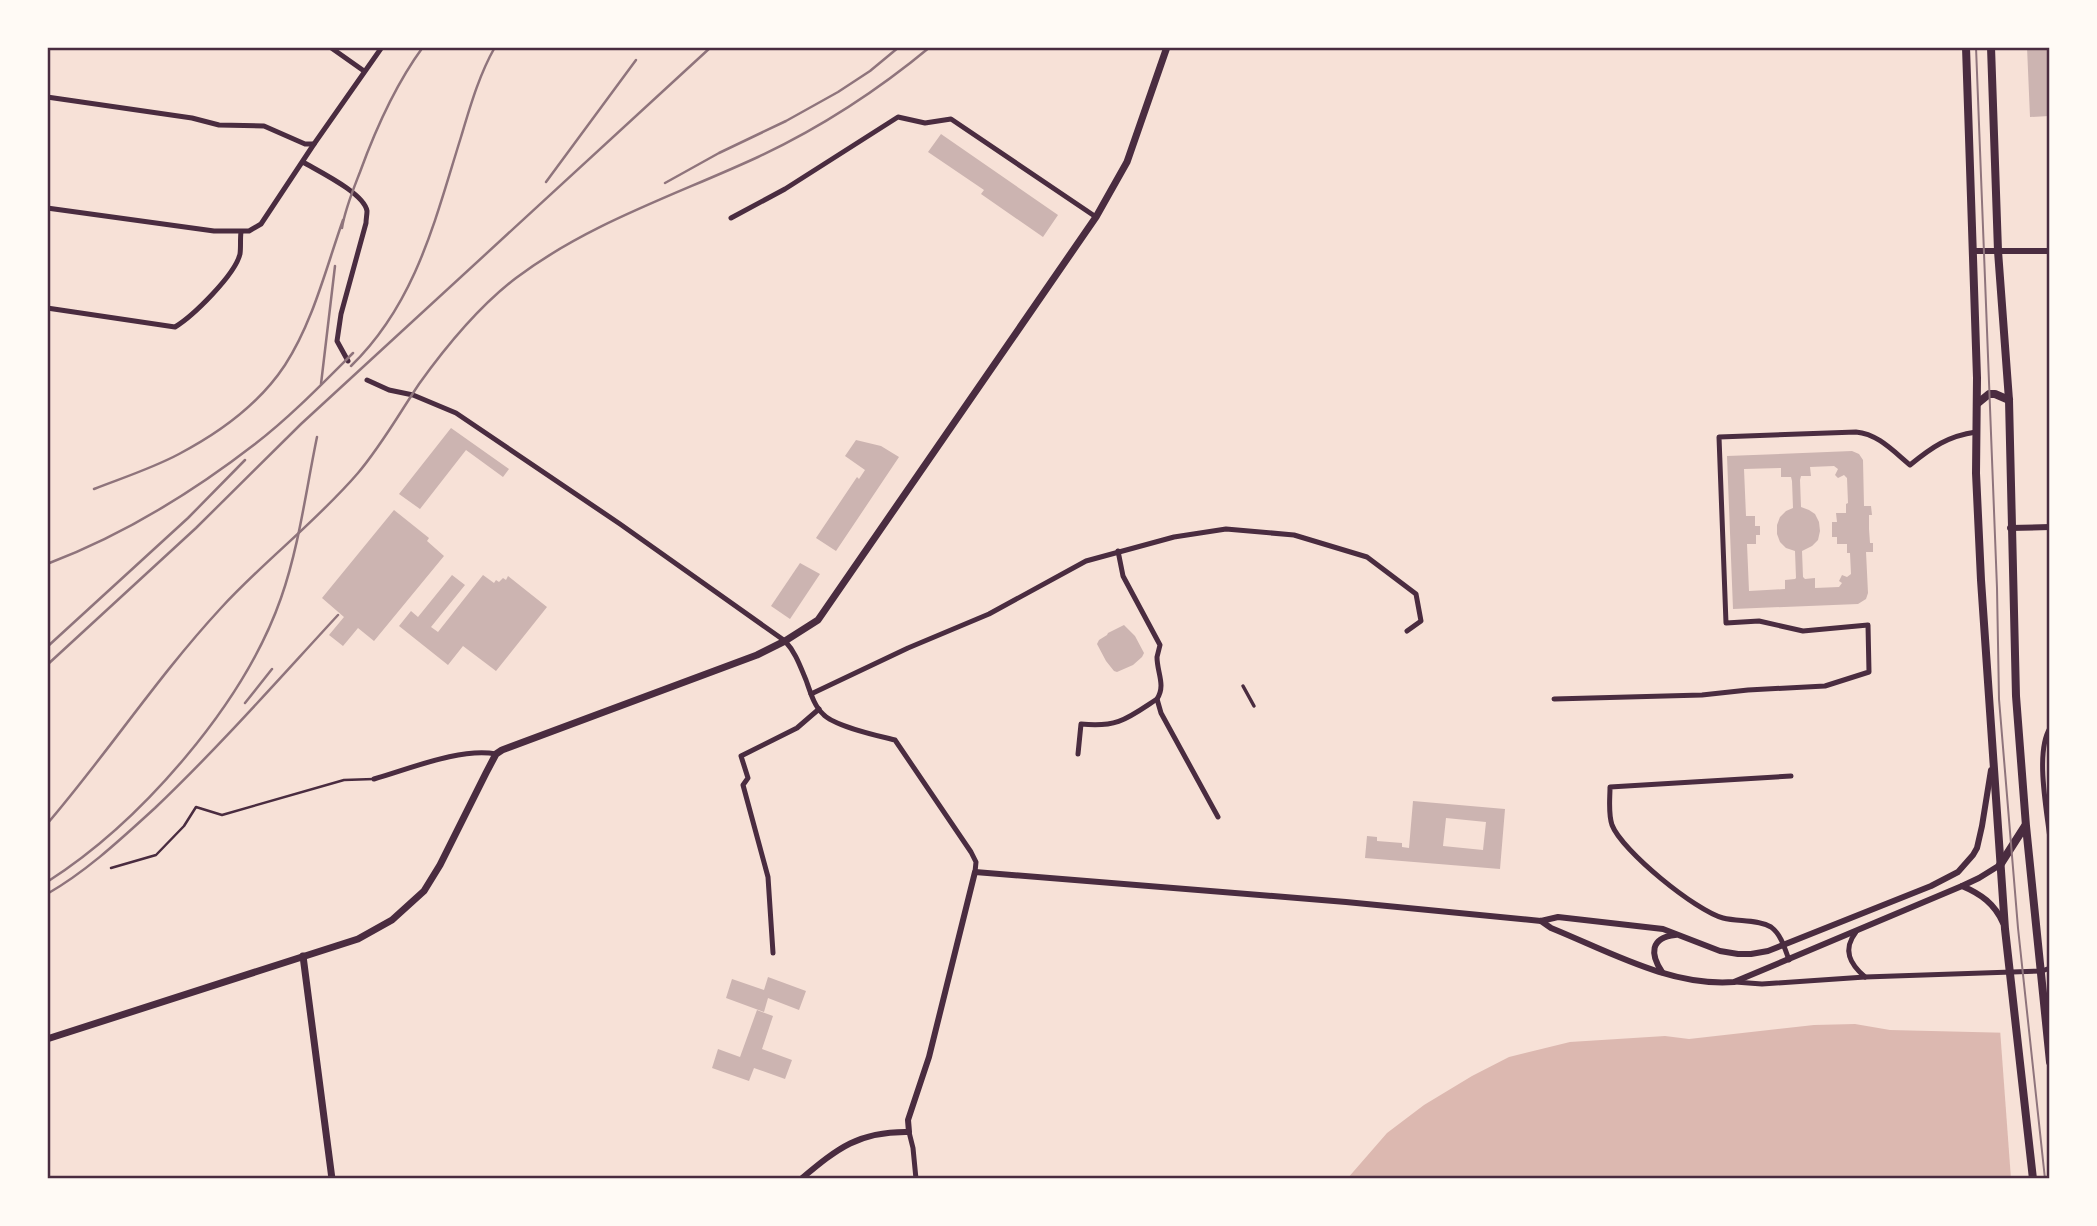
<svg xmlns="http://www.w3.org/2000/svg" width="2097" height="1226" viewBox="0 0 2097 1226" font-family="Rubik,sans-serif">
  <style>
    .water { fill: #dcb8b0 }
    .pier { fill: #f7e1d7 }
    .building { fill: #ccb4b1; fill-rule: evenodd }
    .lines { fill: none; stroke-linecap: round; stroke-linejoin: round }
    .service { stroke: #4a2c40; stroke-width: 2.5 }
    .pedestrian { stroke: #4a2c40; stroke-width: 3.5 }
    .minor { stroke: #4a2c40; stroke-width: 5 }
    .tertiary { stroke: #4a2c40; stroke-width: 6 }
    .secondary { stroke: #4a2c40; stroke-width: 7 }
    .primary { stroke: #4a2c40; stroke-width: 8 }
    .tram { stroke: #8f747c; stroke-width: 2 }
    .rail { stroke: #8f747c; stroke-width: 2.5 }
    .neatline { fill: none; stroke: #4a2c40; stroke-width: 2.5 }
  </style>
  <rect width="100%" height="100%" fill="#f7e1d7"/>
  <!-- water -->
  <polygon class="water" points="1855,1024 1890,1030 2050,1034 2050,1179 1347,1179 1387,1133 1424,1105 1472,1076 1509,1057 1570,1042 1665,1036 1689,1039 1814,1025"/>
  <!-- pier -->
  <polygon class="pier" points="2000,1029 2050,1030 2050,1179 2011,1179"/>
  <!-- building -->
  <g class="building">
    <polygon points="2027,47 2050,47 2050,77 2048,77 2049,116 2030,117"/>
    <polygon points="941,134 1058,215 1043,237 981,194 984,190 928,152"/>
    <polygon points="451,428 509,469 503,477 466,450 420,509 399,494"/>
    <polygon points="856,440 881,446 899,457 836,551 816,538 857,477 859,479 865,470 845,456"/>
    <path d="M1852,451L1859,454L1863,460L1864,506H1871L1872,515H1869V529L1870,543H1873V552H1866L1868,593L1866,599L1858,604L1733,609L1727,456ZM1834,466L1838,469L1835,475L1838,478L1844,475L1847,478L1848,503L1846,504V513H1836L1837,522H1832V537H1837V544H1847V553H1850L1851,574L1847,577L1842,575L1839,581L1842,583L1839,587L1815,588V578L1805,579L1803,577L1802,551L1812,546L1818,540L1820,531L1819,522L1815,514L1809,510L1801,507L1800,480L1801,476H1811L1810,467ZM1781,468V477H1791L1792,481L1793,508L1786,511L1780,517L1777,525V534L1780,542L1786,548L1795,551L1796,578L1795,579L1785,580V589L1749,591L1747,544H1756V535H1760V526H1755V516H1746L1744,469Z"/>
    <polygon points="394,510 429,538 427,541 444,556 374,641 358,628 343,646 329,635 344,617 322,598"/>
    <polygon points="800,563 820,574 790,619 771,606"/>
    <polygon points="452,575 465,585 431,627 438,632 483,575 494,583 496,580 499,582 503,578 506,580 508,576 547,607 496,671 463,646 448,665 399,626 411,611 418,617"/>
    <polygon points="1124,625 1135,636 1144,653 1142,657 1133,665 1117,672 1114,671 1106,661 1097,644 1099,640 1107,635 1108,633"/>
    <path d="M1413,801L1505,809L1500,869L1365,858L1367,836L1377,837V841L1402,843V847L1409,848ZM1446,818L1486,822L1483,850L1443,846Z"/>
    <polygon points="768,977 806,991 799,1010 768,998 764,1012 726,998 732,979 764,990"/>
    <polygon points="757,1010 773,1016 762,1049 792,1060 785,1079 754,1068 749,1081 712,1068 718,1049 740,1057"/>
  </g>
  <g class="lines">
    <!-- service -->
    <polyline class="service" points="111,868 156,855 184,826 196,807 222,815 344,780 374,779"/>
    <!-- pedestrian -->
    <polyline class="pedestrian" points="1243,686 1254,706"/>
    <!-- minor -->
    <g class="minor">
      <polyline points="330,47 364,71"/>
      <polyline points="47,97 192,118 219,125 264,126 305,144 314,144 382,47"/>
      <path d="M303,162C318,171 364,193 367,211C367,215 366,219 366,223L341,314L337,341L348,361"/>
      <polyline points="47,208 214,231 249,231 261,224 314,144"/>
      <polyline points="731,218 785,189 898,117 925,123 951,119 1096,217"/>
      <path d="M47,308L175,327C193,316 235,275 240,254C241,247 240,239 241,232"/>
      <path d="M367,380L389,390L413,395L456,413L620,524L785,641C796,653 800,666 806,680C810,691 814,706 823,714C833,726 879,736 895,740L971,852L976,862L975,872"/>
      <path d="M1118,551L1123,576L1160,645C1159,649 1158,653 1157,657C1157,673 1166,685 1157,699L1161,713L1218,817"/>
      <polyline points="811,694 908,648 989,614 1086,561 1174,537 1226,529 1294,535 1367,557 1416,594 1421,621 1407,631"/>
      <path d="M1554,699L1702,695L1748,690L1825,686L1869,672L1868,625L1803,631L1759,621L1726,623L1719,437L1856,432C1878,434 1893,451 1910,465C1932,447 1948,436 1976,432"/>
      <path d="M2050,728C2035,752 2047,811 2050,839"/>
      <path d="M1078,754L1081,724C1118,728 1128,718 1157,699"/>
      <path d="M374,779C409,769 462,747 496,754"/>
      <path d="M1856,932C1842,950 1850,964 1865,977"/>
      <polyline points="773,953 768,877 743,785 748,778 741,756 797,728 819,709"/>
      <path d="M1789,960C1785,949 1781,934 1771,927C1757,919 1738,922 1723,918C1696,911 1622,851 1612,825C1608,813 1610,799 1610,787L1791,776"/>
      <polyline points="1735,982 1762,984 1865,977 2042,971 2050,968"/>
      <polyline points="909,1132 913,1148 916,1179"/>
    </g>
    <!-- tertiary -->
    <g class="tertiary">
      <polyline points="1973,251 2050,251"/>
      <polyline points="2010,528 2050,527"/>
      <path d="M1962,886C1981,894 1995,904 2003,923"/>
      <path d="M1541,921L1551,928C1608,951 1671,987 1734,982L1962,886L1979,878L2000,865"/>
      <path d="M1662,972C1650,954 1650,938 1675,935"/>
      <path d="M801,1179C838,1148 859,1131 909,1132L908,1120L929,1057L975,872L1346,902L1541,921L1558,917L1663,929L1720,951L1738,954H1751L1768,951L1931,886L1958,872L1973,855L1977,848L1982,826L1991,770"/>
    </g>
    <!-- secondary -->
    <g class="secondary">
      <polyline points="303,956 332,1179"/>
      <polyline points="47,1039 358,939 392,920 424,891 440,865 486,773 496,754 502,750 757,655 785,641 818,620 1096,217 1127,162 1167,47"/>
    </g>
    <!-- primary -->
    <g class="primary">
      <polyline points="1966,47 1977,378 1976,473 1981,580 2005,929 2033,1179"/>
      <polyline points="1991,47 1998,251 2009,400 2016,696 2026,826 2050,1062"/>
      <polyline points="1978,403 1989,394 1995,394 2009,400"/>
      <polyline points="2000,865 2025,826"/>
    </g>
    <!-- tram -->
    <polyline class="tram" points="1976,47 1997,588 1999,699 2018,928 2045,1179"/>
    <!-- rail -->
    <g class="rail">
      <polyline points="546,182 636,60"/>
      <polyline points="665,183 719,153 786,121 838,92 870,71 899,47"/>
      <path d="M342,228C345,209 353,190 360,172C376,128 395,85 423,47"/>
      <path d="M351,366C416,303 435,220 461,137C470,107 479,75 495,47"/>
      <polyline points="321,384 335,266"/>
      <path d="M94,489C122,478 153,468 179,454C219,433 260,403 285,365C313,322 326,268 343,220"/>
      <path d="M47,564C121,536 193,492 255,444C290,417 322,384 353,353"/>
      <polyline points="47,647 188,518 245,460"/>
      <polyline points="47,665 196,528 301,424 711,47"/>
      <polyline points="245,703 272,669"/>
      <path d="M47,824C107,754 158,676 221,608C264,561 316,522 358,473C381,446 399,414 419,384C447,345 478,307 516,278C589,223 676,195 758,157C820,128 877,91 930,47"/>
      <path d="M47,882C141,822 244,704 281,598C299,547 306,490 317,437"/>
      <path d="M47,894C87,871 121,839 155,808C219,747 278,680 338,615"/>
    </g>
  </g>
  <!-- border -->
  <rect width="2097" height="1226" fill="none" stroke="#fffaf5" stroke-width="98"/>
  <rect x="49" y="49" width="1999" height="1128" class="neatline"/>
</svg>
